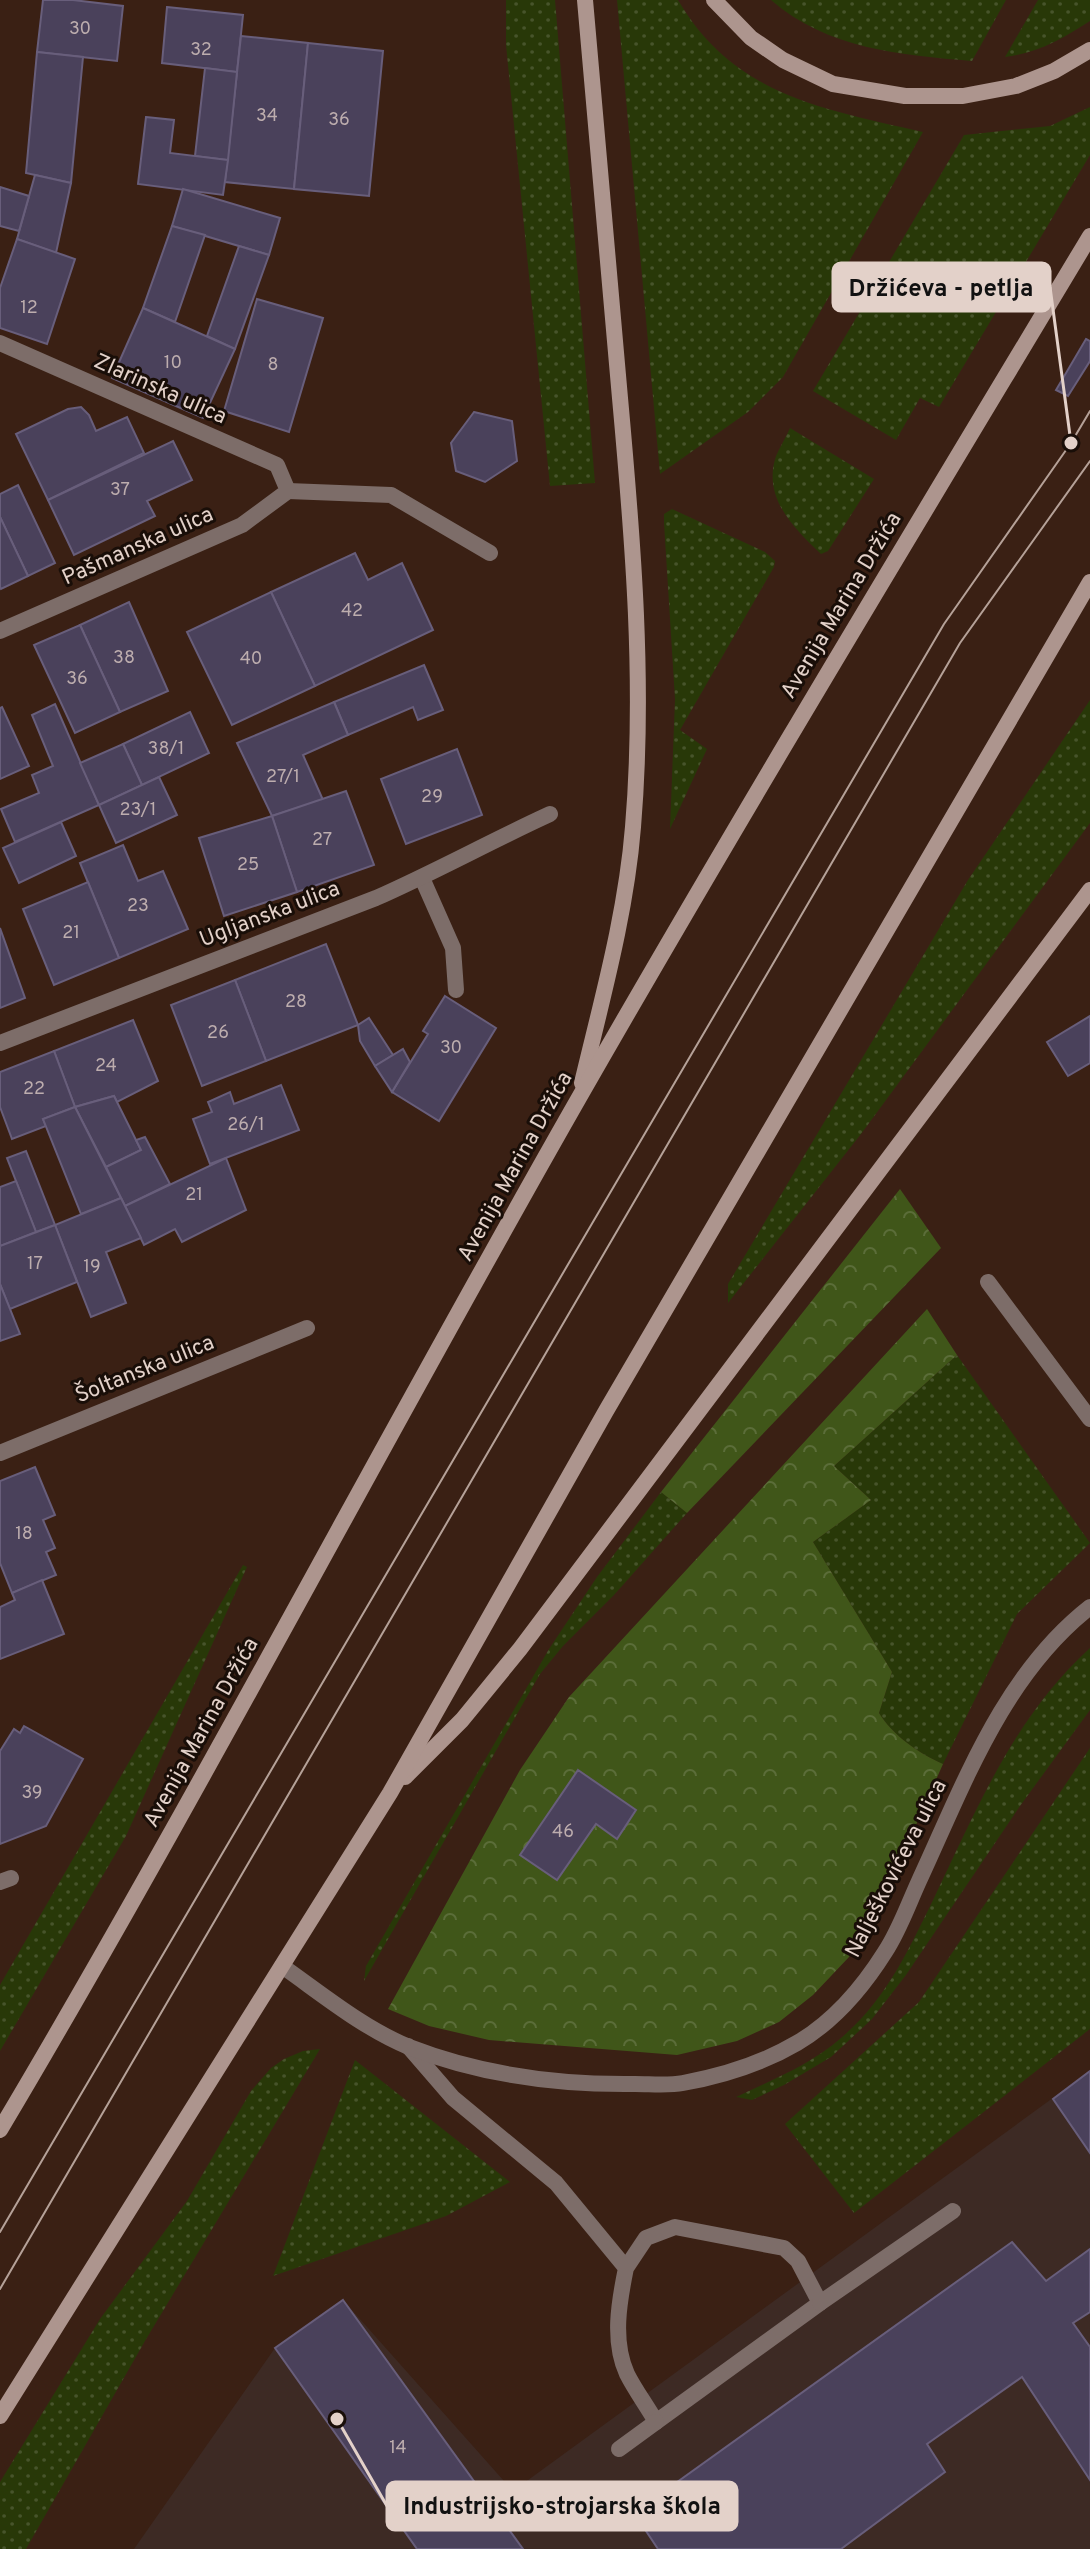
<svg xmlns="http://www.w3.org/2000/svg" width="1090" height="2549" viewBox="0 0 1090 2549" font-family="Overpass,sans-serif">
  <style>
    .education { fill: #3d2a24 }
    .grass { fill: url(#grass-dots) }
    .forest { fill: url(#forest-crowns) }
    .building { fill: #4a415b; stroke: #685e7b; stroke-width: 2 }
    .lines { fill: none; stroke-linecap: round; stroke-linejoin: round }
    .service { stroke: #7d6d69; stroke-width: 16 }
    .minor { stroke: #7d6d69; stroke-width: 16 }
    .tertiary { stroke: #7d6d69; stroke-width: 16 }
    .secondary { stroke: #ad958e; stroke-width: 16 }
    .tram { stroke: #b5a198; stroke-width: 2 }
    .labels { text-anchor: middle; dominant-baseline: central; stroke-width: 6; stroke-linejoin: round; paint-order: stroke }
    .number-label { font-size: 18px; fill: #bdadae }
    .street-label { font-size: 22px; fill: #e3d1c9; stroke: #190e08 }
    .leader { fill: none; stroke: #e3d1c9; stroke-width: 3 }
    .callout-dot { fill: #e3d1c9; stroke: #190e08; stroke-width: 3 }
    .callout { fill: #e3d1c9; stroke: #e3d1c9; stroke-width: 3 }
    .callout-label { font-size: 24px; text-anchor: middle; font-weight: bold; fill: #111 }
  </style>
  <defs>
    <pattern id="grass-dots" width="8" height="8" patternUnits="userSpaceOnUse" patternTransform="scale(2)"><rect width="8" height="8" fill="#283808"/><path d="M2 2h.1M6 6h.1" fill="none" stroke="#47542b" stroke-width="1.8" stroke-linecap="round"/></pattern>
    <pattern id="forest-crowns" width="20" height="18" patternUnits="userSpaceOnUse" patternTransform="scale(2)"><rect width="20" height="18" fill="#405619"/><path d="M2 6a3 3 0 1 1 6 0M12 15a3 3 0 1 1 6 0" fill="none" stroke="#5b6d39"/></pattern>
  </defs>
  <rect width="100%" height="100%" fill="#3a2014"/>
  <!-- education -->
  <polygon class="education" points="1090,2071 1090,2549 134,2549 275,2348 343,2300 513,2491"/>
  <!-- grass -->
  <g class="grass">
    <polygon points="506,0 555,0 595,483 550,486 506,45"/>
    <path d="M617,0H678C734,96 824,109 923,132L783,377L748,412L660,474Z"/>
    <path d="M771,0H1006L972,61C901,55 827,49 771,0Z"/>
    <path d="M1038,0H1090V21C1062,39 1038,53 1005,57Z"/>
    <polygon points="1090,107 1090,155 939,407 920,398 896,440 813,391 964,135 1050,126"/>
    <path d="M790,428L874,479L828,551L821,554C794,528 762,498 776,456C780,447 786,437 790,428Z"/>
    <polygon points="672,509 765,552 775,561 774,567 680,730 707,749 670,829 675,699 664,523 664,514"/>
    <polygon points="1090,700 1090,823 861,1134 728,1303 728,1284 968,880"/>
    <path d="M957,1355L1090,1543L1017,1614L943,1764C920,1754 892,1735 879,1713L892,1672L813,1542L871,1500L834,1466Z"/>
    <polygon points="661,1492 687,1513 614,1595 563,1646 540,1674 364,1981 366,1966 549,1649 597,1577"/>
    <polygon points="243,1565 247,1567 126,1836 0,2051 0,1985"/>
    <path d="M1090,1648V1710L1020,1806L906,1975L872,2019L831,2057L784,2085L752,2100L736,2097C772,2080 810,2065 841,2038C886,2000 909,1949 934,1898C977,1808 1015,1716 1090,1648Z"/>
    <polygon points="1090,1748 1090,2029 854,2213 785,2124 919,2002"/>
    <polygon points="320,2049 145,2341 26,2549 0,2549 0,2482 100,2319 187,2201 251,2091 271,2068 284,2059 303,2051"/>
    <polygon points="355,2060 510,2182 446,2216 273,2276"/>
  </g>
  <!-- forest -->
  <g class="forest">
    <polygon points="900,1189 941,1248 687,1513 661,1492"/>
    <path d="M927,1309L957,1355L834,1466L871,1500L813,1542L892,1672L879,1713C892,1735 920,1754 943,1764L884,1897L849,1957L813,1995L779,2022L737,2041L677,2055L489,2040L429,2026L388,2009L520,1770L569,1697Z"/>
  </g>
  <!-- building -->
  <g class="building">
    <polygon points="43,0 73,0 123,6 117,61 37,52"/>
    <polygon points="167,7 243,15 237,72 162,63"/>
    <polygon points="241,36 308,43 294,189 225,182"/>
    <polygon points="308,43 383,51 369,196 294,189"/>
    <polygon points="37,52 83,57 71,183 26,173"/>
    <polygon points="205,68 237,72 228,160 195,156"/>
    <polygon points="146,117 174,120 170,153 228,160 223,195 138,184"/>
    <polygon points="35,175 71,183 56,253 17,239"/>
    <polygon points="0,187 29,196 19,231 0,226"/>
    <polygon points="183,189 280,218 269,255 172,226"/>
    <polygon points="172,226 205,235 175,322 143,308"/>
    <polygon points="17,239 75,259 47,344 0,328 0,288"/>
    <polygon points="239,246 269,255 235,349 207,336"/>
    <polygon points="257,299 323,318 289,432 224,411"/>
    <polygon points="143,308 235,349 203,418 112,378"/>
    <polygon points="1086,339 1090,341 1090,361 1068,396 1056,390"/>
    <polygon points="81,407 89,415 96,431 127,417 144,453 48,500 16,434 68,409"/>
    <polygon points="474,412 512,421 517,461 485,482 456,471 451,443"/>
    <polygon points="173,441 192,480 147,501 155,516 74,555 48,500"/>
    <polygon points="18,485 55,563 28,576 0,517 0,494"/>
    <polygon points="0,517 28,576 1,589 0,587"/>
    <polygon points="355,553 368,580 402,563 433,630 315,686 271,592"/>
    <polygon points="271,592 315,686 232,725 187,632"/>
    <polygon points="129,602 168,691 120,712 80,625"/>
    <polygon points="80,625 120,712 75,733 34,645"/>
    <polygon points="424,665 443,710 418,720 413,707 348,735 334,702"/>
    <polygon points="334,702 348,735 303,755 323,800 272,816 237,743"/>
    <polygon points="55,704 99,805 15,842 1,809 39,793 32,775 53,766 32,715"/>
    <polygon points="2,707 29,766 0,779 0,708"/>
    <polygon points="190,712 209,753 142,785 123,744"/>
    <polygon points="123,744 142,785 99,805 80,763"/>
    <polygon points="457,749 482,815 406,844 381,779"/>
    <polygon points="159,777 177,815 116,843 99,805"/>
    <polygon points="346,791 374,865 297,892 272,816"/>
    <polygon points="272,816 297,892 224,916 199,838"/>
    <polygon points="61,822 76,856 19,883 3,848"/>
    <polygon points="123,845 138,881 163,871 188,929 119,958 80,863"/>
    <polygon points="88,882 119,958 54,985 23,909"/>
    <polygon points="0,928 25,998 0,1008"/>
    <polygon points="326,944 358,1025 266,1061 235,980"/>
    <polygon points="235,980 266,1061 202,1086 171,1005"/>
    <polygon points="445,996 496,1028 439,1121 392,1092 428,1034 423,1031"/>
    <polygon points="1090,1016 1090,1063 1068,1076 1047,1042"/>
    <polygon points="369,1018 393,1055 375,1066 360,1041 358,1025"/>
    <polygon points="133,1020 158,1081 117,1102 114,1096 75,1107 54,1051"/>
    <polygon points="403,1049 410,1062 392,1092 375,1066"/>
    <polygon points="54,1051 75,1107 43,1119 46,1126 12,1139 0,1107 0,1072"/>
    <polygon points="281,1085 299,1130 210,1164 193,1119 212,1112 208,1102 230,1092 234,1104"/>
    <polygon points="114,1096 141,1150 106,1167 75,1107"/>
    <polygon points="75,1107 121,1198 81,1214 43,1119"/>
    <polygon points="145,1137 170,1184 125,1206 106,1167 141,1150 136,1140"/>
    <polygon points="26,1151 55,1225 36,1232 7,1158"/>
    <polygon points="226,1158 246,1210 182,1242 175,1229 144,1245 125,1206"/>
    <polygon points="16,1181 36,1232 0,1246 0,1187"/>
    <polygon points="121,1198 141,1238 106,1252 126,1303 91,1317 55,1225"/>
    <polygon points="55,1225 77,1282 10,1309 0,1284 0,1246"/>
    <polygon points="0,1284 20,1334 0,1341"/>
    <polygon points="35,1467 55,1515 43,1520 55,1548 46,1552 56,1575 12,1593 0,1563 0,1481"/>
    <polygon points="42,1580 64,1634 0,1659 0,1607 15,1600 12,1593"/>
    <polygon points="24,1726 83,1759 46,1826 0,1844 0,1751 14,1729 20,1733"/>
    <polygon points="578,1770 636,1810 617,1839 596,1824 557,1880 520,1855"/>
    <polygon points="1090,2071 1090,2153 1053,2099"/>
    <polygon points="1012,2242 1046,2281 1090,2249 1090,2312 1073,2323 1090,2347 1090,2480 1022,2377 927,2444 945,2472 841,2549 658,2549 634,2513"/>
    <polygon points="343,2300 523,2549 417,2549 275,2348"/>
  </g>
  <g class="lines">
    <!-- service -->
    <g class="service">
      <polyline points="288,491 391,495 490,553"/>
      <polyline points="422,878 453,948 456,990"/>
      <path d="M408,2046L453,2098L556,2183L626,2268C619,2302 612,2341 627,2374C635,2390 647,2406 656,2422L820,2303L798,2261L784,2248L675,2227L646,2238L626,2268"/>
      <polyline points="820,2303 953,2211"/>
      <polyline points="619,2449 656,2422"/>
    </g>
    <!-- minor -->
    <g class="minor">
      <polyline points="0,343 277,465 288,491 242,525 0,631"/>
      <path d="M0,1043L376,898C435,872 491,841 550,814"/>
      <polyline points="988,1282 1090,1419"/>
      <polyline points="0,1453 307,1328"/>
      <polyline points="0,1882 11,1878"/>
    </g>
    <!-- tertiary -->
    <path class="tertiary" d="M282,1966C322,1994 363,2028 409,2047C481,2075 559,2085 635,2084C651,2084 668,2086 683,2083C722,2076 763,2063 797,2043C833,2022 863,1987 885,1952C899,1931 908,1905 919,1881C964,1784 1003,1675 1090,1607"/>
    <!-- secondary -->
    <g class="secondary">
      <polyline points="714,0 751,38 783,60 833,84 905,96 963,96 1016,86 1054,71 1090,50"/>
      <path d="M582,1083C602,999 626,914 633,827C645,684 633,541 620,398C608,265 597,133 585,0"/>
      <polyline points="405,1777 462,1720 520,1649 1090,890"/>
      <path d="M0,2130C202,1790 384,1439 580,1096C746,806 919,521 1090,236"/>
      <polyline points="0,2416 390,1793 606,1411 1090,582"/>
    </g>
    <!-- tram -->
    <g class="tram">
      <polyline points="0,2232 944,624 1071,443 1090,411"/>
      <polyline points="0,2289 960,643 1090,461"/>
    </g>
  </g>
  <g class="labels">
    <!-- number labels -->
    <g class="number-label">
      <text x="80" y="29">30</text>
      <text x="201" y="50">32</text>
      <text x="267" y="116">34</text>
      <text x="339" y="120">36</text>
      <text x="29" y="308">12</text>
      <text x="173" y="363">10</text>
      <text x="273" y="365">8</text>
      <text x="120" y="490">37</text>
      <text x="352" y="611">42</text>
      <text x="124" y="658">38</text>
      <text x="251" y="659">40</text>
      <text x="77" y="679">36</text>
      <text x="166" y="749">38/1</text>
      <text x="283" y="777">27/1</text>
      <text x="432" y="797">29</text>
      <text x="138" y="810">23/1</text>
      <text x="322" y="840">27</text>
      <text x="248" y="865">25</text>
      <text x="138" y="906">23</text>
      <text x="71" y="933">21</text>
      <text x="296" y="1002">28</text>
      <text x="218" y="1033">26</text>
      <text x="451" y="1048">30</text>
      <text x="106" y="1066">24</text>
      <text x="34" y="1089">22</text>
      <text x="246" y="1125">26/1</text>
      <text x="194" y="1195">21</text>
      <text x="35" y="1264">17</text>
      <text x="92" y="1267">19</text>
      <text x="24" y="1534">18</text>
      <text x="32" y="1793">39</text>
      <text x="563" y="1832">46</text>
      <text x="398" y="2448">14</text>
    </g>
    <!-- street labels -->
    <g class="street-label">
      <text transform="translate(160 390) rotate(24)">Zlarinska ulica</text>
      <text transform="translate(138 547) rotate(-24)">Pašmanska ulica</text>
      <text transform="translate(842 606) rotate(-59)">Avenija Marina Držića</text>
      <text transform="translate(270 915) rotate(-21)">Ugljanska ulica</text>
      <text transform="translate(516 1167) rotate(-61)">Avenija Marina Držića</text>
      <text transform="translate(145 1370) rotate(-22)">Šoltanska ulica</text>
      <text transform="translate(202 1733) rotate(-61)">Avenija Marina Držića</text>
      <text transform="translate(897 1869) rotate(-63)">Nalješkovićeva ulica</text>
    </g>
  </g>
  <!-- callouts -->
  <path class="leader" d="M1071 443L1050 287M337 2419L387 2506"/>
  <g class="callout-dot">
    <circle cx="1071" cy="443" r="8"/>
    <circle cx="337" cy="2419" r="8"/>
  </g>
  <g class="callout">
    <rect x="833" y="263" width="217" height="48" rx="8"/>
    <rect x="387" y="2482" width="350" height="48" rx="8"/>
  </g>
  <g class="callout-label">
    <text x="941" y="296">Držićeva - petlja</text>
    <text x="562" y="2514">Industrijsko-strojarska škola</text>
  </g>
</svg>
